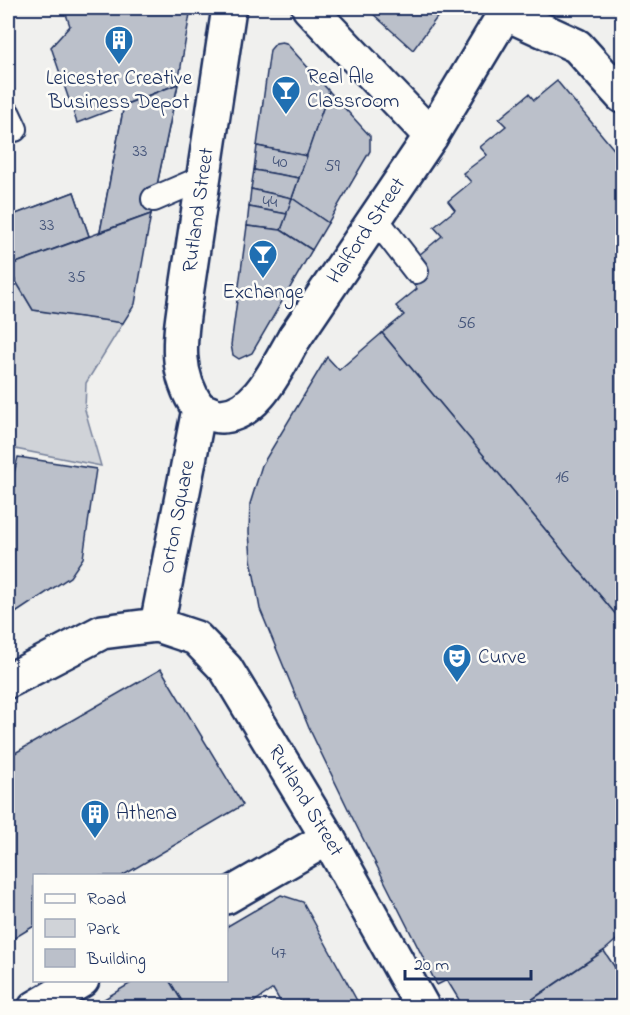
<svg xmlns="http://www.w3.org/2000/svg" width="630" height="1015" viewBox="0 0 630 1015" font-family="'Indie Flower',sans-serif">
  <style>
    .green { fill: #d0d3d8; stroke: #76819b; stroke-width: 1.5 }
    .building { fill: #bbc0ca; stroke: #1b2f5e; stroke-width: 1.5 }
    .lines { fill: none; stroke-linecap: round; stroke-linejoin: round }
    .service-casing { stroke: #1b2f5e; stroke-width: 28 }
    .pedestrian-casing { stroke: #1b2f5e; stroke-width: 38 }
    .minor-casing { stroke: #1b2f5e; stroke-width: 38 }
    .service { stroke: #fdfcf7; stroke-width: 24 }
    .pedestrian { stroke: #fdfcf7; stroke-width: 33 }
    .minor { stroke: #fdfcf7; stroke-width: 33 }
    .labels { text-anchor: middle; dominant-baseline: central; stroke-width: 5; stroke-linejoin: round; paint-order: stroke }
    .number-label { font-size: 18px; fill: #435379 }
    .poi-label { font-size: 21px; fill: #1b2f5e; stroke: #fdfcf7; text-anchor: start }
    .street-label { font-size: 21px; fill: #1b2f5e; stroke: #fdfcf7 }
  </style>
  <rect width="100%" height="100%" fill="#f0f0ee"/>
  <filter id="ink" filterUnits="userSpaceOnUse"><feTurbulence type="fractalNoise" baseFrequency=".0167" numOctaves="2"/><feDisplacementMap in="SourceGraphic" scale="12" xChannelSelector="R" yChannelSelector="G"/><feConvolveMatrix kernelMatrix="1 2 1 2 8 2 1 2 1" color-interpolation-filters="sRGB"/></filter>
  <g filter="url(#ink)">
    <!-- green -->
    <polygon class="green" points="8,268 33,310 123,323 86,383 85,410 101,466 10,448 8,460"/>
    <!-- building -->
    <g class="building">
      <polygon points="64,8 191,8 178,84 77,123 51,47 70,26"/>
      <polygon points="377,8 444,8 413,50 373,14"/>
      <polygon points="282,42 286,43 329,91 307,156 257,146 270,50 276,43"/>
      <polygon points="557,81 622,159 622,622 382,333 404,315 396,306 417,289 408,278 426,263 419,255 442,236 434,227 455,210 448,201 471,182 463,173 487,155 480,147 506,126 499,119 529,94 534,100"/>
      <polygon points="178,84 151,214 100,232 124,105"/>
      <polygon points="178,84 151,214 100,232 124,105"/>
      <polygon points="329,91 370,136 370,151 328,223 292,198"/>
      <polygon points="257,146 307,156 299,178 254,170"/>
      <polygon points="254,170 299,178 292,198 251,189"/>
      <polygon points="251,189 292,198 287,214 249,207"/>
      <polygon points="74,192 89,236 8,266 8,217"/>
      <polygon points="74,192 89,236 8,266 8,217"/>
      <polygon points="292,198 328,223 312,250 281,230"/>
      <polygon points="249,207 287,214 281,230 247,226"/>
      <polygon points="151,214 135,304 123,323 33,310 8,268 8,266"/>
      <polygon points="247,226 281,230 312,250 252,353 239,359 233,355 231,345"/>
      <polygon points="382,333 622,622 622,935 606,949 519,1008 464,1008 447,980 437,985 351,815 309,728 260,609 251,559 249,532 250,504 262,465 327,357 339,370"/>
      <polygon points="18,457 96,469 83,558 70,577 8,618 8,484 11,485"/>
      <polygon points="161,669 243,805 122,876 34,876 34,926 8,942 8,757"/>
      <polygon points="281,895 303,902 361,1008 284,1008 273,989 245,1008 207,1008 202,1001 190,1008 186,1008 169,980 226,980 226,927"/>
      <polygon points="604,951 622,978 622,1008 520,1008"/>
      <polygon points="136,980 169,980 186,1008 95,1008 94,1005"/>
    </g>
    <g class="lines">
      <!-- service casing -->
      <g class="service-casing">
        <g id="service">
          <polyline points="8,114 15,129"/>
          <polyline points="154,199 203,178"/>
          <polyline points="375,218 416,271"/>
        </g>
      </g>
      <!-- pedestrian casing -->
      <g class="pedestrian-casing">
        <g id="pedestrian">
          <path d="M186,295C180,336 173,372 199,409"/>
          <path d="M199,409C206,411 214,416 221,416C258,415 278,365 295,337"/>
          <polyline points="157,625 199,409"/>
        </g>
      </g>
      <!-- minor casing -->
      <g class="minor-casing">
        <g id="minor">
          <polyline points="309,8 431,136"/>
          <polyline points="505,13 577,46 622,96"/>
          <polyline points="186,295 229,8"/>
          <polyline points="295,337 431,136 508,8"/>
          <polyline points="8,681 102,632 157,625 196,638 226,669 328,838 423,1008"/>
          <polyline points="226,897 328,838"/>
          <polyline points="35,1008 82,980"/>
        </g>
      </g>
      <!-- service -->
      <use href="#service" class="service"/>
      <!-- pedestrian -->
      <use href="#pedestrian" class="pedestrian"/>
      <!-- minor -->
      <use href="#minor" class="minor"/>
    </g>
  </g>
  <!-- icons -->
  <defs>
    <g id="building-pin" transform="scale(1.5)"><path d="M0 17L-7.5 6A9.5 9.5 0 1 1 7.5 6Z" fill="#1f6fb2" stroke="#fdfcf7"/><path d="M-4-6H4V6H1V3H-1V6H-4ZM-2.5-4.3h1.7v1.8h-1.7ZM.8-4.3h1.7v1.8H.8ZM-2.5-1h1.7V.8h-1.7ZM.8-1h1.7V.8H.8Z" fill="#fff"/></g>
    <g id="bar-pin" transform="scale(1.5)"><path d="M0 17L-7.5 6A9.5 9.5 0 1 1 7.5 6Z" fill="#1f6fb2" stroke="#fdfcf7"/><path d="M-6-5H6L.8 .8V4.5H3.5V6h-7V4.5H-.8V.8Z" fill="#fff"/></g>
    <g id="theatre-pin" transform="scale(1.5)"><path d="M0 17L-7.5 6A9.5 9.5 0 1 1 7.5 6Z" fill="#1f6fb2" stroke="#fdfcf7"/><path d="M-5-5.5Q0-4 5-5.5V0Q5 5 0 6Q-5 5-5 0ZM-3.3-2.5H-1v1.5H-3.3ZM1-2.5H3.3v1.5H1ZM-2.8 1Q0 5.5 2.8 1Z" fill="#fff"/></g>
  </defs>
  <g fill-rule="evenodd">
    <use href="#building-pin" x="119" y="40"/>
    <use href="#bar-pin" x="286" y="90"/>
    <use href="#bar-pin" x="263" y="254"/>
    <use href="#theatre-pin" x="457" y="658"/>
    <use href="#building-pin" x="95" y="814"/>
  </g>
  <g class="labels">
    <!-- number labels -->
    <g class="number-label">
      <text x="140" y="152">33</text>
      <text x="280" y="163">40</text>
      <text x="332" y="167">59</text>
      <text x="270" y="203">44</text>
      <text x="47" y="226">33</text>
      <text x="77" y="278">35</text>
      <text x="466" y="324">56</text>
      <text x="562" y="478">16</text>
      <text x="279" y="954">47</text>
    </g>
    <!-- poi labels -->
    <g class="poi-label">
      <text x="307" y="78">Real Ale<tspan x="307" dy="24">Classroom</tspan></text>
      <text x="119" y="79" text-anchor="middle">Leicester Creative<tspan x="119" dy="24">Business Depot</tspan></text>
      <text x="263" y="293" text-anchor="middle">Exchange</text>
      <text x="478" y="658">Curve</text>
      <text x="116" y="814">Athena</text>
    </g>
    <!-- street labels -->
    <g class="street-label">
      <text transform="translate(199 210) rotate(-82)">Rutland Street</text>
      <text transform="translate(367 231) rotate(-56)">Halford Street</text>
      <text transform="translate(178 517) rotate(-79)">Orton Square</text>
      <text transform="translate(305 801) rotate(59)">Rutland Street</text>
    </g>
  </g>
  <!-- margin -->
  <rect width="630" height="1015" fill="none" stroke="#fdfcf7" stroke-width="30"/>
  <rect x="15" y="15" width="600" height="985" fill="none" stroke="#1b2f5e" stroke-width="2" filter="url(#ink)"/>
  <!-- legend -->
  <rect x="33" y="874" width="195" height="108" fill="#fdfcf7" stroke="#a3aaba" stroke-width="1.5"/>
  <rect x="45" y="894" width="30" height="9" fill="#fdfcf7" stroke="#a3aaba" stroke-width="1.5"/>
  <text x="87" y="904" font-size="18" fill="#1b2f5e">Road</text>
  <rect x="45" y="919" width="30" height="18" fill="#d0d3d8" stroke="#a3aaba" stroke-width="1.5"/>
  <text x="87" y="934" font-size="18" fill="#1b2f5e">Park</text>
  <rect x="45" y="949" width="30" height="18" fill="#bbc0ca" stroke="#a3aaba" stroke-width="1.5"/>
  <text x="87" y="964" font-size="18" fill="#1b2f5e">Building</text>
  <!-- scale -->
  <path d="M405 970v9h126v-9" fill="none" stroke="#1b2f5e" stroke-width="3"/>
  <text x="414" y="970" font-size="18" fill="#1b2f5e" stroke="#fdfcf7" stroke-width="4.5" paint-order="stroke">20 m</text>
</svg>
